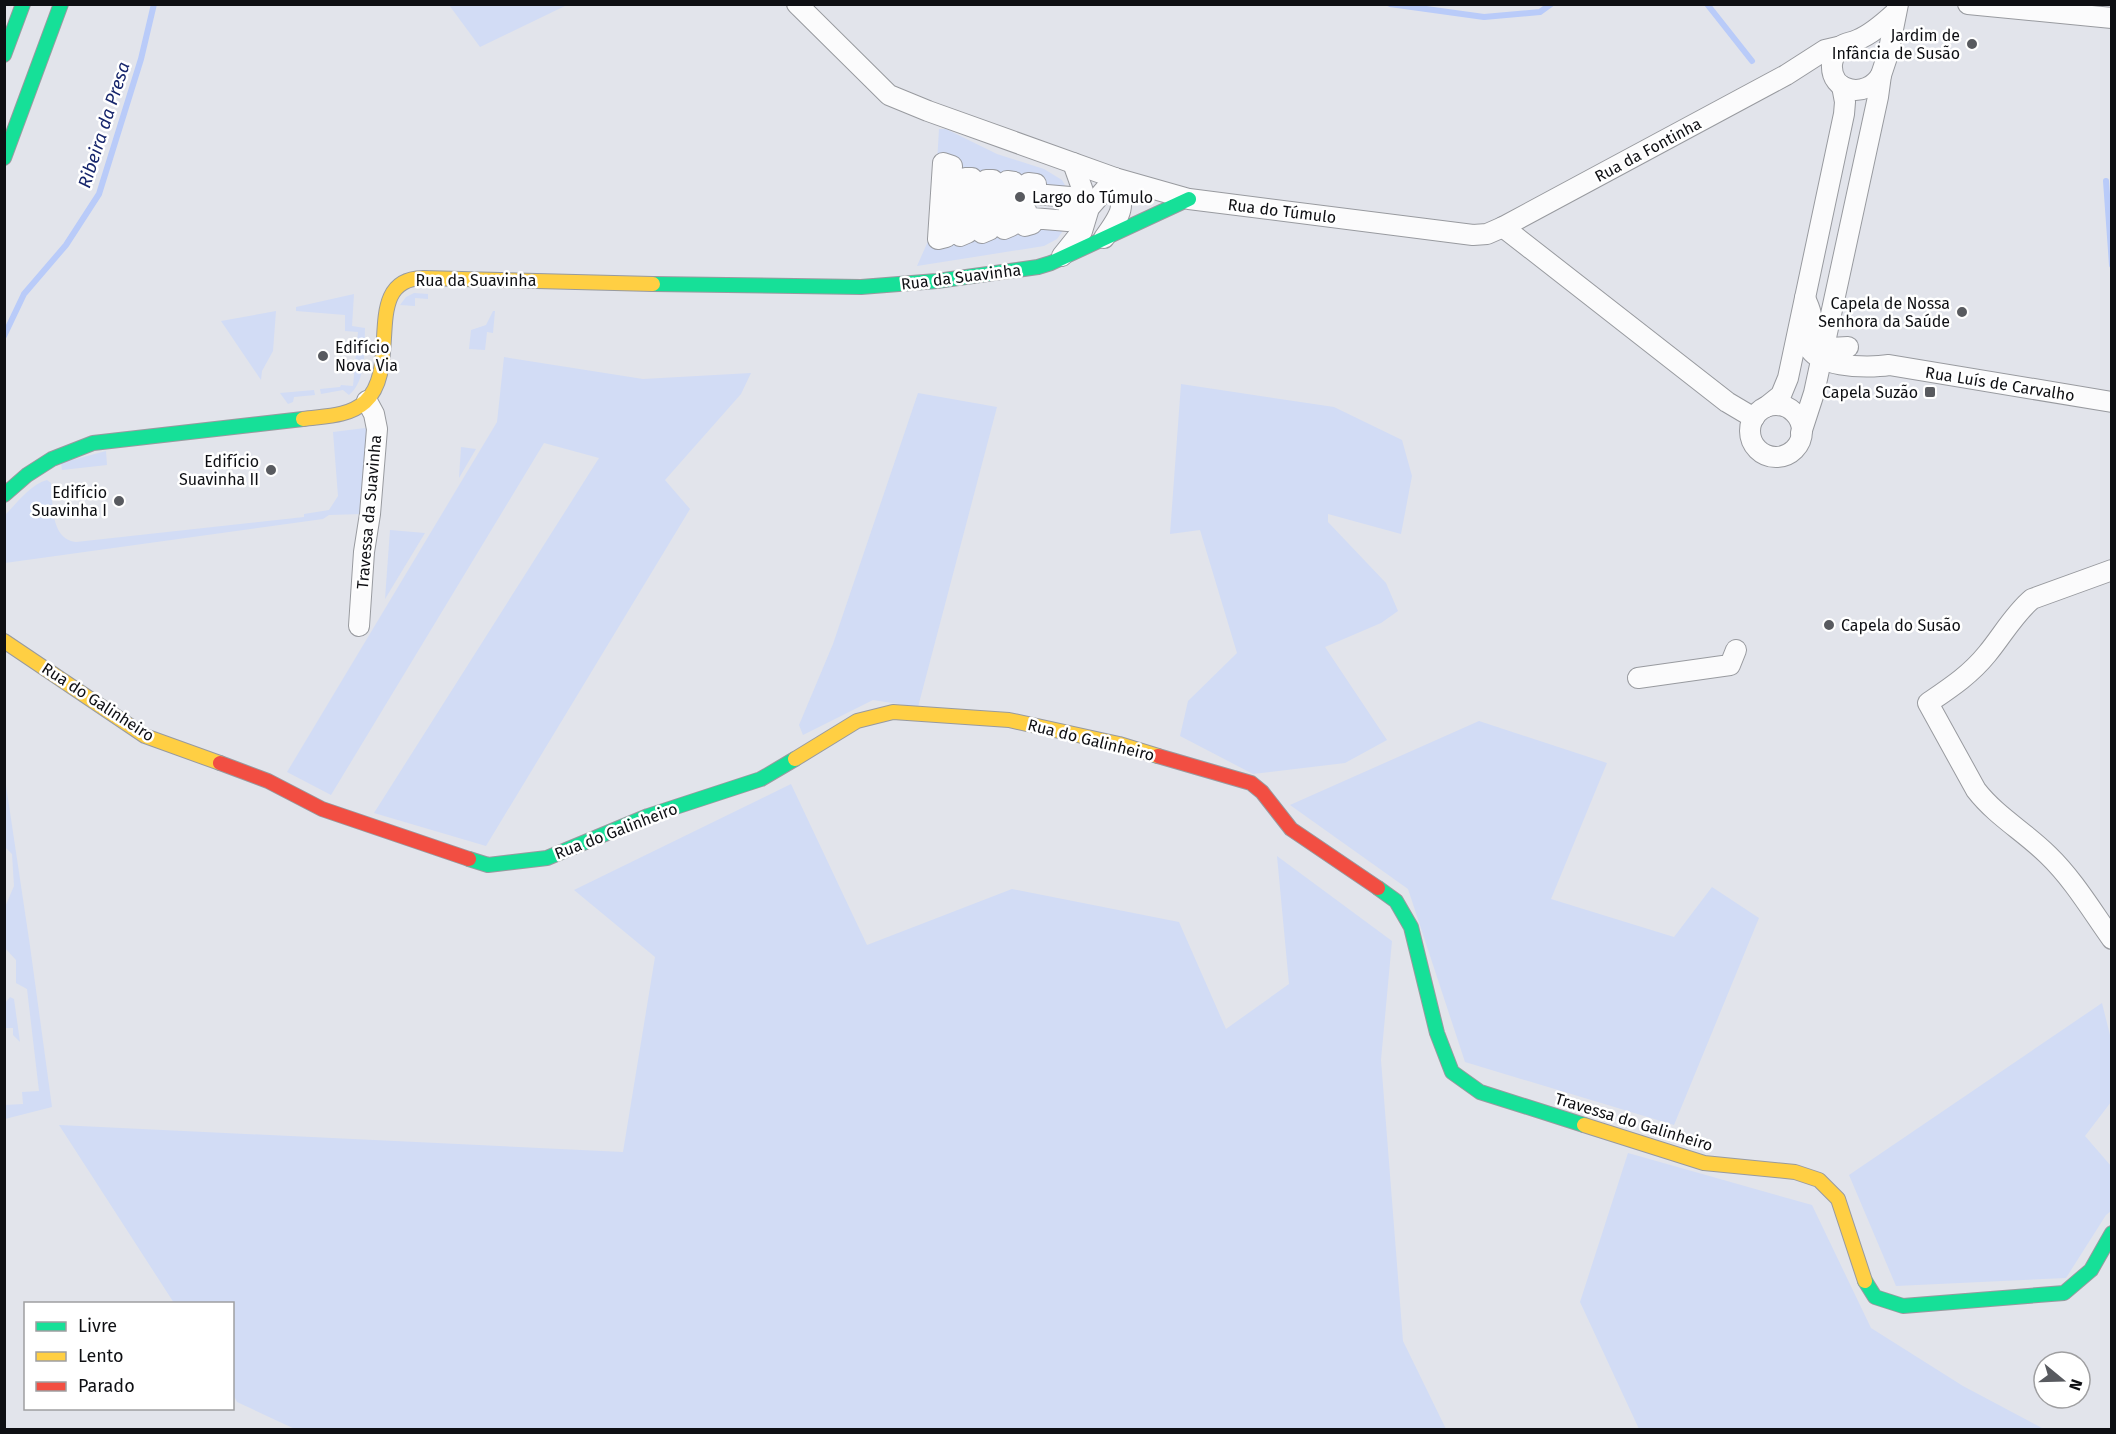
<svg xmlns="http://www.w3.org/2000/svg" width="2116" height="1434" viewBox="0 0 2116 1434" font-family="'Fira Sans',sans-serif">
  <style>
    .green { fill: #d2dcf5; fill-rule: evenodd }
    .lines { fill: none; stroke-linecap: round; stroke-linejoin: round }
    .stream { stroke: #b9cbf9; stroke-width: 6 }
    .street-casing { stroke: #989a9f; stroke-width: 22 }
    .fast-casing { stroke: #989a9f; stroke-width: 16 }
    .slow-casing { stroke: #989a9f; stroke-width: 16 }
    .jam-casing { stroke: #989a9f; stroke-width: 16 }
    .street { stroke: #fbfbfc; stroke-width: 20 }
    .fast { stroke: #16e098; stroke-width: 14 }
    .slow { stroke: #ffcf43; stroke-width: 14 }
    .jam { stroke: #f24e42; stroke-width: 14 }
    .poi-dot { fill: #585a5f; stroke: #fff; stroke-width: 2 }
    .labels { text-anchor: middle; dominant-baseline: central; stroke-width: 5; stroke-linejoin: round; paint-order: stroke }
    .poi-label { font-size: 16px; fill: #0e0f13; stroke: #fff; text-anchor: end }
    .street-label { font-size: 16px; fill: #0e0f13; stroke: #fff }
    .water-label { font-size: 18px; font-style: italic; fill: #17266c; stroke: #fff }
  </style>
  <rect width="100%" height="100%" fill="#e2e4eb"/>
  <!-- green -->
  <g class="green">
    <polygon points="449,5 567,5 480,47"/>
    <path d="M939,129H946L997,154L1044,169L1062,180L1072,197L1070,221L1057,239L1044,246L917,266L933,230ZM950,188L1070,197L1068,221L938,238Z"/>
    <polygon points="414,293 428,294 428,299 415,298 415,306 400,305 406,297"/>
    <path d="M354,294L352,326L365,328C364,349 367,380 349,395L343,390L321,394L320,389L340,387L341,385L353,386L358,332L345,331V315L296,311V307Z"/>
    <polygon points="276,311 273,351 262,371 261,380 221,321"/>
    <polygon points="493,311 495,311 493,333 487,332 485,350 469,349 471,330 486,325"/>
    <polygon points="504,357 643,379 751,373 741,394 665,480 690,509 486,846 374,813 599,458 544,443 331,795 287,772 497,422"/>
    <polygon points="1181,384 1334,407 1402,440 1412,476 1401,534 1328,514 1328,522 1386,583 1398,611 1381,623 1325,647 1387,740 1345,763 1253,774 1180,736 1188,701 1237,653 1200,530 1170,534"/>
    <polygon points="314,390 315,395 294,397 293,402 288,404 280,393"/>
    <polygon points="918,393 997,407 918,707 873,700 803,735 799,725 833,644"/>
    <path d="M365,428L369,432L363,514L329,515L323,519L5,563V515C16,504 31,484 47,480L51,483C53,503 50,539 76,542L304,517V514L329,510L338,496L333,432Z"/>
    <polygon points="461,447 476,449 459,478"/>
    <polygon points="106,451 107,465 62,470 61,463"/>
    <polygon points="390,530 425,533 385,599"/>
    <polygon points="1479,721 1607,763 1551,899 1674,937 1712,887 1759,918 1674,1125 1465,1062 1408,889 1290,805"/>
    <polygon points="4,772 30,946 52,1107 5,1119 5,1105 23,1104 22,1092 39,1091 27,989 16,983 16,960 5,948 5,907 14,886 12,854 5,847"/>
    <polygon points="791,784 867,945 1012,889 1179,922 1226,1029 1289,984 1277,856 1392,941 1381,1060 1403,1341 1446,1429 297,1430 237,1402 233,1394 232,1304 174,1303 59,1125 623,1152 655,957 574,890"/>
    <polygon points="10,997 14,999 20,1042 13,1035 13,1028 5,1028 5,1003"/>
    <polygon points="2102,1003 2111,1039 2111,1102 2085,1136 2111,1166 2111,1211 2106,1215 2066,1278 1896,1286 1849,1175"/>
    <polygon points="1628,1153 1812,1205 1871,1328 1963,1386 2044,1429 1639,1429 1580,1302"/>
  </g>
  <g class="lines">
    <!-- stream -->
    <g class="stream">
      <polyline points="1390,4 1484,17 1540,12 1551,4"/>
      <polyline points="1707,4 1752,61"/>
      <polyline points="2106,181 2112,265"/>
      <polyline points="4,336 24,294 66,245 99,194 141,59 154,4"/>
    </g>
    <!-- street casing -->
    <g class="street-casing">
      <g id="street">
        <polyline points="797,4 889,95 928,111 1115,178 1189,199 1473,235 1487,234 1503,227 1786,75 1825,50 1842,46"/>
        <polyline points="1968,4 2112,18"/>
        <path d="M1881,75C1867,99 1830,93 1832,64C1833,58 1836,52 1840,47C1846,42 1851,43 1857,40C1871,35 1885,22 1896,12"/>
        <polygon points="943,163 952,166 950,188 964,190 965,178 972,178 970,192 985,193 986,180 993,180 992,195 1006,196 1007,181 1014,182 1013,198 1027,199 1028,183 1036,184 1035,194 1070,197 1068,221 1032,218 1032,224 1025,226 1026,210 1012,208 1011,226 1004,229 1005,209 991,208 989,230 982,233 983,208 969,208 967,233 960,236 962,208 948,208 946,237 938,239"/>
        <polyline points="1073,163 1089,208"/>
        <polyline points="1503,227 1727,402 1754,418"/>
        <path d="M1062,256L1082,231L1089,208L1115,178C1126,208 1122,213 1104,238"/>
        <path d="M1805,298C1807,303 1811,310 1811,316C1811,323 1807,331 1807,339C1807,369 1869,368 1889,365L2112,402"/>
        <polyline points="1812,349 1848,347"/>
        <circle cx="1776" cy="431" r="26"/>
        <polyline points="1766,407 1781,395 1788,378 1844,114 1845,102 1842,86"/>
        <polyline points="1801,433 1814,393 1878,97 1881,75 1888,54 1898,4"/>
        <path d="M2112,570L2032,599C2014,614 2002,636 1987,654C1970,675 1950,688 1928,703L1976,790C1996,816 2025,832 2048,855C2073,879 2092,911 2112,939"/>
        <polyline points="359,626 364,552 370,514 377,429 374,414 367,401"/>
        <polyline points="1638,678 1730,665 1736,650"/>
      </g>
    </g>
    <!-- fast casing -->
    <g class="fast-casing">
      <g id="fast">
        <polyline points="4,55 23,4"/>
        <polyline points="4,158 61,4"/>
        <polyline points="653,284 861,287 937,281 1038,267 1051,263 1189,199"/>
        <polyline points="4,495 27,475 52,459 93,443 303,419"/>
        <polyline points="469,859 488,865 547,858 648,816 761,779 795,759"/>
        <polyline points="1378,888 1396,901 1411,927 1437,1033 1452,1072 1480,1092 1584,1125"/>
        <polyline points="1865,1281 1875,1297 1903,1306 2064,1293 2091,1270 2112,1233"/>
      </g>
    </g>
    <!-- slow casing -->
    <g class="slow-casing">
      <g id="slow">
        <path d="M303,419C324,416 348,417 365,402C403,367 360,279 423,278L653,284"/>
        <polyline points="4,641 145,736 220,763"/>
        <polyline points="795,759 857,721 893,712 1009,720 1119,744 1158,756"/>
        <polyline points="1584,1125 1704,1163 1795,1172 1819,1180 1838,1199 1865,1281"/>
      </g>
    </g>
    <!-- jam casing -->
    <g class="jam-casing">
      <g id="jam">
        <polyline points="1158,756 1251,783 1262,792 1291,829 1378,888"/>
        <polyline points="220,763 268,781 322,809 469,859"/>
      </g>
    </g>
    <!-- street -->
    <use href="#street" class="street"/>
    <!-- fast -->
    <use href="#fast" class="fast"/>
    <!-- slow -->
    <use href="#slow" class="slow"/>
    <!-- jam -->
    <use href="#jam" class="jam"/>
  </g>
  <!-- markers -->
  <g class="poi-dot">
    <circle cx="1972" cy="44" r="6"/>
    <circle cx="1020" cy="197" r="6"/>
    <circle cx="1962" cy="312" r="6"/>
    <circle cx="323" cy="356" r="6"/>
    <rect x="1924" y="386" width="12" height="12" rx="3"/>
    <circle cx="271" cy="470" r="6"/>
    <circle cx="119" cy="501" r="6"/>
    <circle cx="1829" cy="625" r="6"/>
  </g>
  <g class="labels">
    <!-- poi labels -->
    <g class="poi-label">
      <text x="1960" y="35">Jardim de<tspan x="1960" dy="18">Infância de Susão</tspan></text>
      <text x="1032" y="197" text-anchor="start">Largo do Túmulo</text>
      <text x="1950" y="303">Capela de Nossa<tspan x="1950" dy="18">Senhora da Saúde</tspan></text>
      <text x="335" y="347" text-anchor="start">Edifício<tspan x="335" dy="18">Nova Via</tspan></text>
      <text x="1918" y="392">Capela Suzão</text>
      <text x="259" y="461">Edifício<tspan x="259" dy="18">Suavinha II</tspan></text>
      <text x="107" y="492">Edifício<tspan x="107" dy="18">Suavinha I</tspan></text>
      <text x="1841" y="625" text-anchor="start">Capela do Susão</text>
    </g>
    <!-- street labels -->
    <g class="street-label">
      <text transform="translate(1648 150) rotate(-28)">Rua da Fontinha</text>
      <text transform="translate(1282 211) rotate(7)">Rua do Túmulo</text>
      <text transform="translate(961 277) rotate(-7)">Rua da Suavinha</text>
      <text x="476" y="280">Rua da Suavinha</text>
      <text transform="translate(2000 384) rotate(9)">Rua Luís de Carvalho</text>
      <text transform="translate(369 512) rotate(-85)">Travessa da Suavinha</text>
      <text transform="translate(98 702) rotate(33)">Rua do Galinheiro</text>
      <text transform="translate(1091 740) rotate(14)">Rua do Galinheiro</text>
      <text transform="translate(616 831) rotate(-21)">Rua do Galinheiro</text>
      <text transform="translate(1634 1122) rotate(17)">Travessa do Galinheiro</text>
    </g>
    <!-- water labels -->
    <g class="water-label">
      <text transform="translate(104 125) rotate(-72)">Ribeira da Presa</text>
    </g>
  </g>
  <!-- border -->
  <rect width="2116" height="1434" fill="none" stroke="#0e0f13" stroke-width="12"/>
  <!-- legend -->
  <rect x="24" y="1302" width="210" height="108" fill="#ffffff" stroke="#9f9fa1" stroke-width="1.5"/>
  <rect x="36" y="1322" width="30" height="9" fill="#16e098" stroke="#9f9fa1" stroke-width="1.5"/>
  <text x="78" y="1332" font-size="18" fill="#0e0f13">Livre</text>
  <rect x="36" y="1352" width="30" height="9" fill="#ffcf43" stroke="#9f9fa1" stroke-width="1.5"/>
  <text x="78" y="1362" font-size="18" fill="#0e0f13">Lento</text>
  <rect x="36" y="1382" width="30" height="9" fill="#f24e42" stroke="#9f9fa1" stroke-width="1.5"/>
  <text x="78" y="1392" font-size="18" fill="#0e0f13">Parado</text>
  <!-- north arrow -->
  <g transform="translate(2062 1380) rotate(109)"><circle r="28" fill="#ffffff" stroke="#9f9fa1" stroke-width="1.5"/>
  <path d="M0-4.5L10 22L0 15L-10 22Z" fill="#585a5f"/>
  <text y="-9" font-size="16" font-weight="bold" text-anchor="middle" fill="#0e0f13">N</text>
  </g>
</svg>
